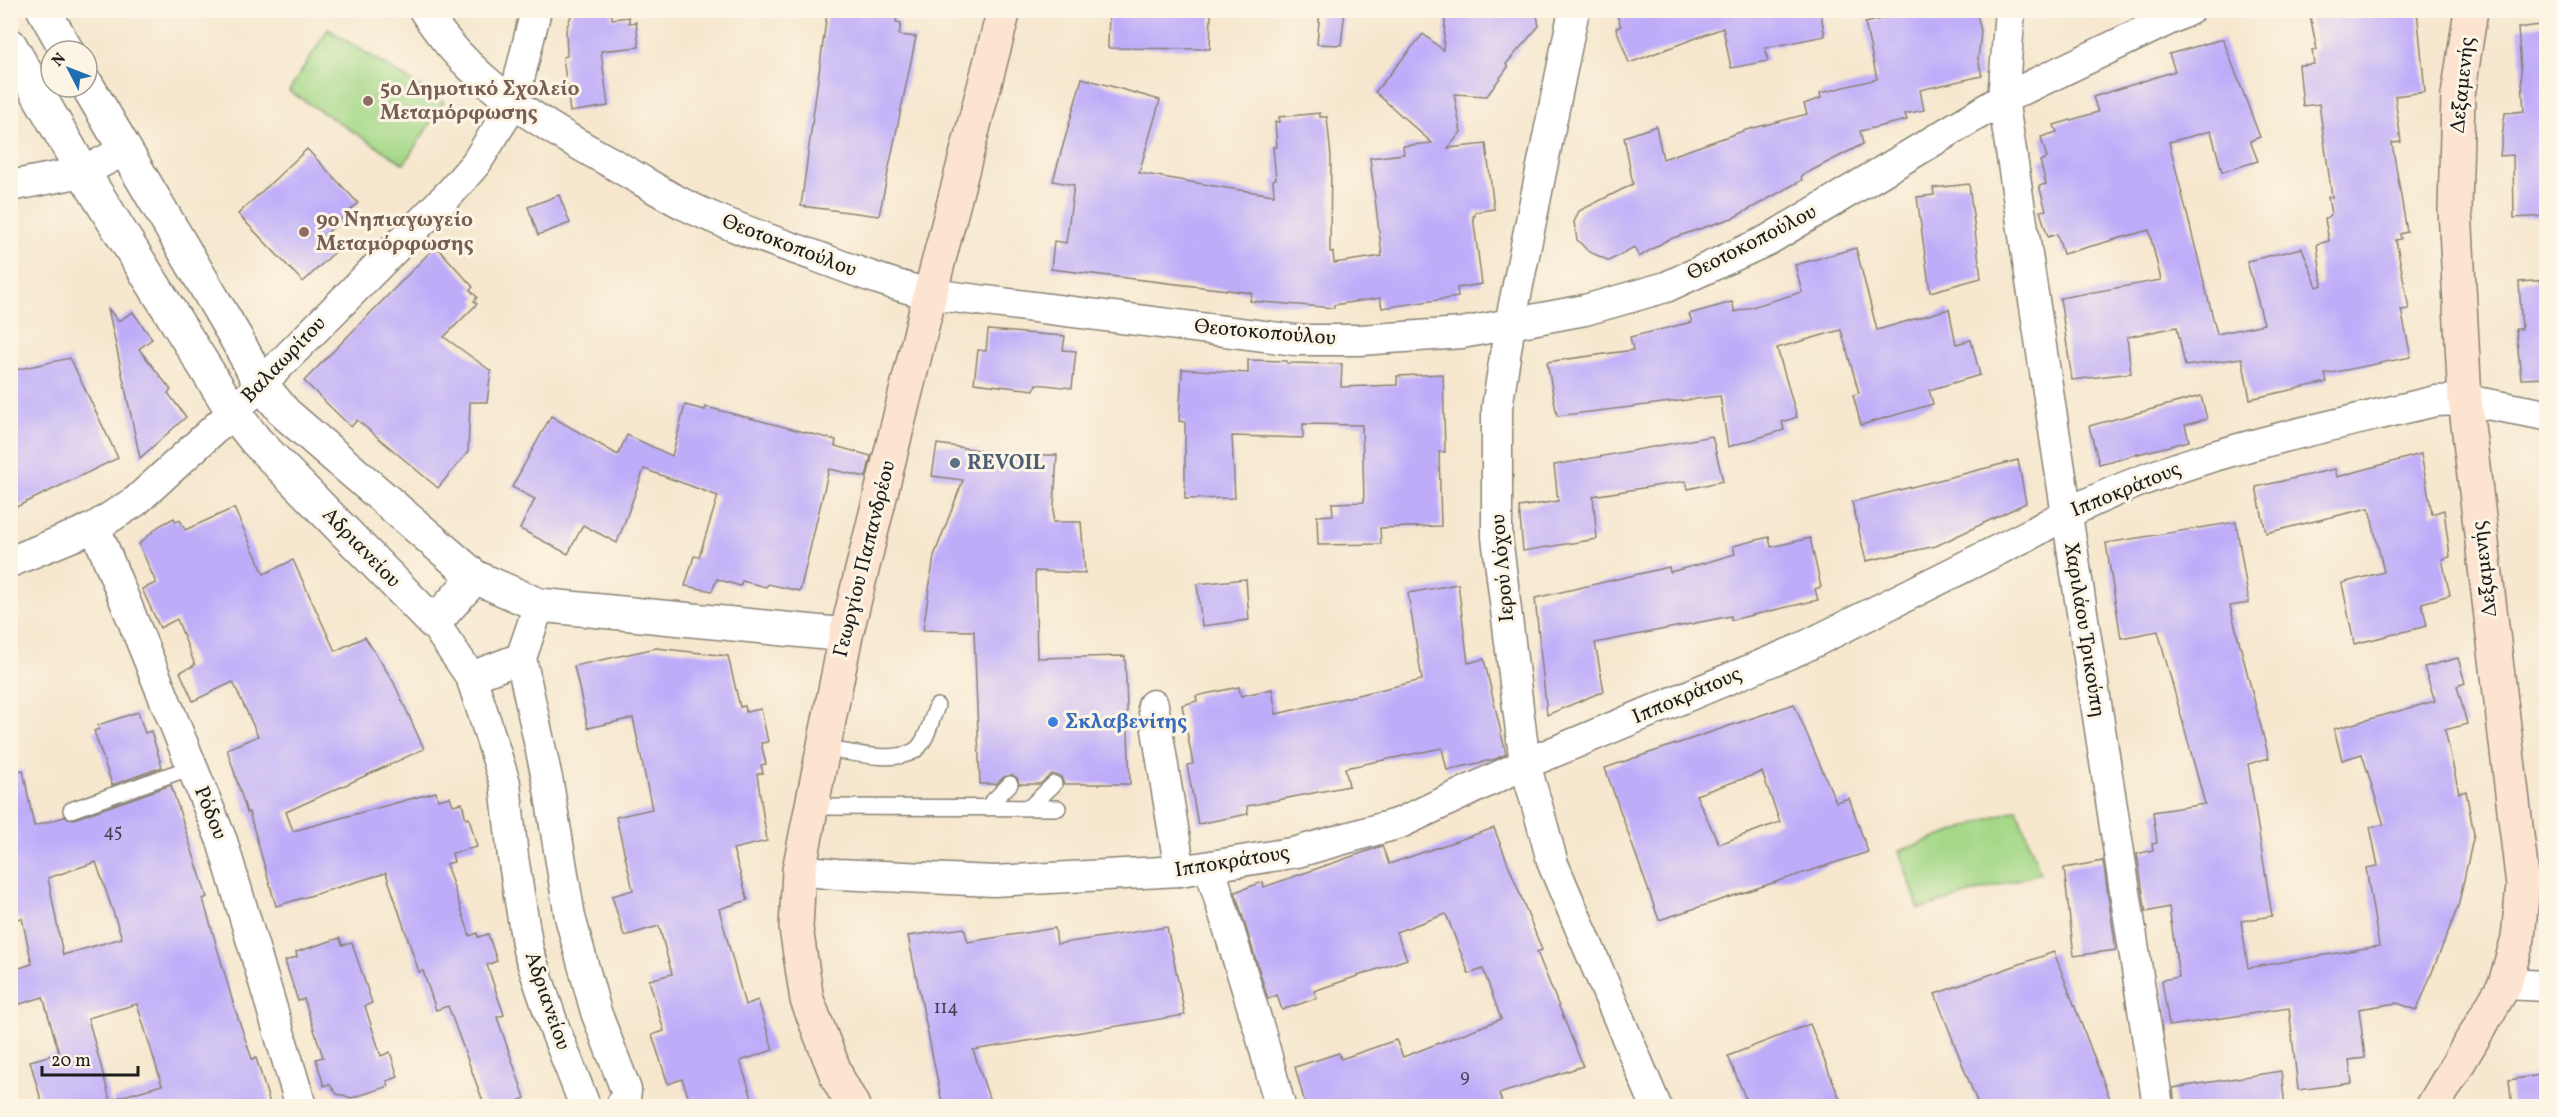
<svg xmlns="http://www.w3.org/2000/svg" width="2557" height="1117" viewBox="0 0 2557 1117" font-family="Vollkorn,serif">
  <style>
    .green { fill: #a4d888; stroke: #607a52; stroke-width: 1.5 }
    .building { fill: #beacf9; fill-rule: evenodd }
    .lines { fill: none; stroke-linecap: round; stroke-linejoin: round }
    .service-casing { stroke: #898275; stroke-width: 18 }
    .minor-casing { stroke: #898275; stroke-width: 33 }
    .tertiary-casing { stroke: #898275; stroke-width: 36 }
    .secondary-casing { stroke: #898275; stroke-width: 36 }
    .service { stroke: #fff; stroke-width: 15 }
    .minor { stroke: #fff; stroke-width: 30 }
    .tertiary { stroke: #fff; stroke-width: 33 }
    .secondary { stroke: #fde4d1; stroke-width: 33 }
    .education-dot { fill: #8d6e63; stroke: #fcf5e5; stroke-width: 2 }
    .service-dot { fill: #5c6f8a; stroke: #fcf5e5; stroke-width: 2 }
    .shop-dot { fill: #3f7fe0; stroke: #fcf5e5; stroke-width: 2 }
    .labels { text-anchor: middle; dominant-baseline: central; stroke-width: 6; stroke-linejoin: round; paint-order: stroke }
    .number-label { font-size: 18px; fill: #444053 }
    .street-label { font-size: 21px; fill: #1c1c1c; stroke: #fcf5e5 }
    .education-label { font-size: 21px; font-weight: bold; fill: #785e54; stroke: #fcf5e5; text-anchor: start }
    .service-label { font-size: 21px; font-weight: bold; fill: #4e5e75; stroke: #fcf5e5; text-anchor: start }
    .shop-label { font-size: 21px; font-weight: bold; fill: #366cbe; stroke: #fcf5e5; text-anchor: start }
  </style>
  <rect width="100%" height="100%" fill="#fcf5e5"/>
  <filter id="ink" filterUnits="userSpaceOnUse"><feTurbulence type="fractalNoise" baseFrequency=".0167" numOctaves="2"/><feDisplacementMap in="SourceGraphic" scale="12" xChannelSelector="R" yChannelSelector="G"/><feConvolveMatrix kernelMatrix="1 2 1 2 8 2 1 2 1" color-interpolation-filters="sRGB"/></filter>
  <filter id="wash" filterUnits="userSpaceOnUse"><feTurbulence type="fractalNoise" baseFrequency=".008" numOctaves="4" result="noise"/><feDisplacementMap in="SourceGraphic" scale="24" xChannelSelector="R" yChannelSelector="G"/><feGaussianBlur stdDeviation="1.35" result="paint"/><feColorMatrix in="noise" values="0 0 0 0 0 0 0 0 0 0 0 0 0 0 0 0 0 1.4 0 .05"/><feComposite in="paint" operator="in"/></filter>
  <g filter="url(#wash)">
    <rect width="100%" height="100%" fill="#f6e7ce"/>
    <!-- green -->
    <g class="green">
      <polygon points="328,29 444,102 404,164 289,91"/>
      <polygon points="2017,809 2040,873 1919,909 1899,851"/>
    </g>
    <g id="blocks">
      <!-- building -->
      <g class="building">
        <polygon points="573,10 611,10 612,19 629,17 629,23 636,22 639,47 601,51 608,106 570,112 563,57 567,56 566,30"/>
        <polygon points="832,10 897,10 896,22 901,23 899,35 916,37 879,216 801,206 827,13 831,14"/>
        <polygon points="1109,10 1211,10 1210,49 1108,48"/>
        <polygon points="1320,10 1345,10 1341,45 1317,44"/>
        <polygon points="1446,10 1536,10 1539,26 1506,64 1508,67 1487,96 1454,94 1461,132 1448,148 1486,144 1494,209 1475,212 1475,216 1473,216 1482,284 1457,288 1458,297 1382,308 1380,298 1334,305 1334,308 1250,301 1252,293 1051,269 1054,241 1066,243 1074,185 1053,181 1082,78 1160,100 1139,173 1220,187 1274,195 1273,180 1276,179 1273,147 1277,147 1275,122 1280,122 1279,117 1320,113 1320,117 1327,117 1331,157 1330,252 1333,252 1334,263 1382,256 1370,158 1404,154 1403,146 1432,143 1375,92 1423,34 1443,50"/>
        <polygon points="1615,10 1820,10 1825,36 1765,48 1768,61 1731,68 1723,28 1629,63 1616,28 1621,26"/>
        <polygon points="1918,10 1976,10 1981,31 1978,59 1982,76 1920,90 1924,110 1905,114 1907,120 1860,131 1863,144 1801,176 1802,180 1735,217 1667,240 1639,257 1634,247 1609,261 1588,251 1577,240 1574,222 1579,211 1633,184 1624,137 1656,126 1663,159 1746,130 1807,114 1804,104 1821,98 1820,93 1877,79 1865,23"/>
        <polygon points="2309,10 2417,10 2425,92 2395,96 2401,142 2392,143 2407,232 2400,234 2401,239 2396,240 2409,309 2401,310 2411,357 2325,374 2327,382 2250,399 2242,358 2185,366 2177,327 2127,337 2131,373 2072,380 2060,298 2161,280 2149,230 2063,254 2057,234 2048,237 2040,211 2046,210 2039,186 2046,184 2040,161 2047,158 2041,137 2057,132 2054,125 2098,112 2093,97 2175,71 2169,54 2223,39 2260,137 2250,141 2258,161 2222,172 2211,131 2169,142 2217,334 2264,324 2247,261 2302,248 2317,287 2322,285 2317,244 2329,241 2325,219 2331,214 2328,197 2332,197 2319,104 2303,106 2299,65 2314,64 2312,50 2317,50"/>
        <polygon points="2547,24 2547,216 2514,218 2513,155 2500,156 2505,113 2524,111 2518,28"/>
        <polygon points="307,149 358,203 322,238 335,252 303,282 238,214"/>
        <polygon points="1969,184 1981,278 1930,292 1917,197 1934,195 1933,188"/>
        <polygon points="559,195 570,223 538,235 528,207"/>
        <polygon points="436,246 473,287 470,290 477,297 474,301 477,304 444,337 491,371 487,402 470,402 468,452 438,488 357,420 351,427 304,381"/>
        <polygon points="1856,248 1877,330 1949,309 1956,344 1971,340 1980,375 1929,390 1933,404 1861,425 1853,395 1859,393 1841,330 1777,348 1797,417 1782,422 1784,430 1728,447 1720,396 1557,416 1547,362 1633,350 1630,337 1692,322 1689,314 1732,302 1735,312 1802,292 1795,265"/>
        <polygon points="2547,280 2547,378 2521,379 2516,329 2522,329 2519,282"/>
        <polygon points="108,308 118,321 133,312 152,339 139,349 171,390 168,393 186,417 140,458"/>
        <polygon points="988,330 1065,336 1063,350 1076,351 1072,388 1036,384 1034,390 974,383 978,350 986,351"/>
        <polygon points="70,358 118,458 10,510 10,371"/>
        <polygon points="1248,360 1287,361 1287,363 1342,364 1341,387 1397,385 1397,376 1443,374 1445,452 1439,452 1441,526 1380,528 1381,544 1318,545 1317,516 1333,515 1332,503 1364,502 1362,425 1303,424 1303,438 1232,436 1235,498 1185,499 1185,422 1179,421 1182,369 1248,373"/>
        <polygon points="2201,396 2207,419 2185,425 2189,441 2099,464 2089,426"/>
        <polygon points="685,405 705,410 706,407 836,440 835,446 871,456 866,477 829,469 800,591 768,584 766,587 742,581 740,586 717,579 712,591 685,586 694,556 699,557 718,496 644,469 617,543 583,525 568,554 520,529 535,499 512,487 551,416 618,455 627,435 672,456"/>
        <polygon points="1712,436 1723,481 1688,489 1686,481 1593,496 1597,539 1523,551 1519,507 1558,501 1554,465"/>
        <polygon points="937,444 979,450 978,455 1057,455 1053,522 1081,522 1085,573 1035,571 1037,658 1125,656 1130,784 1064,784 1061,777 1052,774 1040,784 1019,784 1017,778 1012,775 1004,777 996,784 980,784 974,631 923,630 934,556 963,480 932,476"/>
        <polygon points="2421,454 2432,514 2444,510 2450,557 2442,559 2450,595 2422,603 2427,626 2354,644 2342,583 2384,572 2369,508 2266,533 2256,487 2335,469 2337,477"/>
        <polygon points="2018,460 2026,503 1936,546 1866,561 1852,502"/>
        <polygon points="234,508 264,574 293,560 335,651 365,637 393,681 424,749 286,812 293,831 436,792 438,800 450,797 453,805 462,803 466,819 469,818 477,847 452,853 454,862 446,864 470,936 477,933 478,937 488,934 497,961 487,965 504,1015 497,1017 525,1098 520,1100 522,1107 485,1107 448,1006 436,1010 423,971 419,972 386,873 276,906 249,812 247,813 227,749 258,736 233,682 193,701 180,672 195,665 177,619 160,628 142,589 156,583 139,544 159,526 174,518 176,522 180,520 185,530"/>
        <polygon points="2236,522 2249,603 2230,606 2269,758 2248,764 2272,916 2241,921 2248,968 2379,946 2366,868 2378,866 2370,827 2384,825 2362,754 2342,760 2334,729 2435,701 2424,667 2458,658 2465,683 2457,686 2467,724 2445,730 2459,793 2466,791 2474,834 2458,907 2417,1010 2397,1003 2359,1009 2365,1058 2349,1060 2352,1083 2298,1090 2289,1008 2169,1026 2162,980 2179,977 2169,907 2146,912 2137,854 2153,850 2152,844 2157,843 2153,812 2205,804 2158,631 2121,638 2106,543"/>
        <polygon points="1769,537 1771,547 1810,538 1821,587 1815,589 1818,600 1731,620 1731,616 1595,643 1604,691 1547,715 1535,598 1669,567 1670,572 1704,563 1735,554 1733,546"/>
        <polygon points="1246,579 1249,620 1202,626 1197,584"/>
        <polygon points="1458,584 1468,663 1484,659 1506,754 1496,759 1447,770 1442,748 1345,768 1349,786 1247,806 1248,814 1198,824 1187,765 1193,764 1182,705 1197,701 1196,696 1239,687 1241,696 1272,689 1276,714 1422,680 1408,593"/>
        <polygon points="656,648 728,656 740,707 745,706 746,712 761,709 768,742 761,743 766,764 761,765 763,773 757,774 767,841 733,849 748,900 719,909 745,1005 758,1000 773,1050 740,1061 755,1107 692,1107 682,1079 668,1084 652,1035 664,1031 649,980 672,974 659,926 624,936 612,896 633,890 616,817 652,809 633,718 588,728 574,666"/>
        <path d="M1794,704L1836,802L1849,798L1868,852L1659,920L1605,768ZM1762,772L1780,822L1719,844L1696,795Z"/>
        <polygon points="138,712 145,733 151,731 162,767 112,785 94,731 99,729 98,725"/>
        <path d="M23,770L34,826L64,817L74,819L171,785L207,897L203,899L234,1006L252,1059L256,1058L271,1107H114L113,1099L162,1085L137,1004L88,1018L112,1107H43L30,1061L59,1053L43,997L10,1007V971L32,964L22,918L10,920V772ZM96,862L122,938L63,955L48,878Z"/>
        <polygon points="1494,828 1542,950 1537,952 1583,1066 1499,1094 1504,1107 1306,1107 1295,1067 1339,1053 1341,1059 1396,1040 1403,1057 1501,1019 1483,969 1469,974 1446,914 1396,932 1407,959 1314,991 1317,998 1282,1010 1277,995 1268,999 1235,892 1263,882 1264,887 1382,846 1389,864"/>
        <polygon points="2103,861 2116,950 2074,956 2064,868"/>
        <polygon points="1167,927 1185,1015 973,1050 992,1107 943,1107 908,936 964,928 968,942 1055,928 1057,944"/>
        <polygon points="340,938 342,945 352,943 372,1003 365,1006 381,1056 390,1052 398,1077 387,1081 389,1086 352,1098 337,1094 329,1084 324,1086 316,1059 323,1057 304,999 298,1001 285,961 297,957 296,952"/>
        <polygon points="2054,952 2113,1107 1979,1107 1935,994"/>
        <polygon points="1810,1024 1843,1107 1749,1107 1728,1056"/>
        <polygon points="2281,1071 2285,1107 2175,1107 2173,1088"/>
        <polygon points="2547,1074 2547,1107 2512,1107 2509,1080"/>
      </g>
    </g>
  </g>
  <g filter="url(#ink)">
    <use href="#blocks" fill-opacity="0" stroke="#898275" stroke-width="1.5"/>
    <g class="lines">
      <!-- service casing -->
      <g class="service-casing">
        <g id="service">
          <path d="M822,748C846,751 892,764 914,751C927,743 931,719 937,706"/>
          <polyline points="811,807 1058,808"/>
          <polyline points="987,807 1010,784"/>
          <polyline points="1030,807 1054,784"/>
          <polyline points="71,810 192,767"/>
        </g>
      </g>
      <!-- minor casing -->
      <g class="minor-casing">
        <g id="minor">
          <path d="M424,10C468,80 537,122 608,161C633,175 658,191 683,204C726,225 773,241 818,257C855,271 892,285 930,294L1295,340H1360L1462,333L1585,310L1666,287L1768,240L2003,99L2189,10"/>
          <polyline points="1574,10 1510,324 1497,408 1497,537 1525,764 1538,809 1553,864 1656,1106"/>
          <polyline points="2010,10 2003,99 2158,1106"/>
          <polyline points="10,186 83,172 125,150"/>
          <polyline points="95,527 222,841 301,1106"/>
          <polyline points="10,562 95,527 136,501 233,412 451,192 476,163 513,104 536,10"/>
          <polyline points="539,605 521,658 548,783 570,917 596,1012 626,1090 625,1099 621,1106"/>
          <polyline points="434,623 471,677 483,713 505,783 513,857 528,950 554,1027 585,1106"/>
          <polyline points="471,677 521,658"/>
          <polyline points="1153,705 1180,871"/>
          <polyline points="1210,868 1261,1035 1280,1106"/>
          <path d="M799,870L837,874L994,881L1180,871L1297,852L1400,823L1525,764L1800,649L2036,531C2156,459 2300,434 2435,401L2465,400L2546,415"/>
          <polyline points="2505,984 2546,986"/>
        </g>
      </g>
      <!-- tertiary casing -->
      <g class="tertiary-casing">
        <g id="tertiary">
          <polyline points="44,10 67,51"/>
          <polyline points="10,45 83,172 233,412 256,441 434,623 475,577 539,605 846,635"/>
          <polyline points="87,85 236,338 260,383 286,414 475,577"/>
        </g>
      </g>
      <!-- secondary casing -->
      <g class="secondary-casing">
        <g id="secondary">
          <polyline points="853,1106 838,1079 807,1000 796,928 799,870 846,635 930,294 1004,10"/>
          <polyline points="2433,1106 2505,984 2518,938 2523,885 2465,400 2455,209 2458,95 2471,10"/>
        </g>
      </g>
      <!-- service -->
      <use href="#service" class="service"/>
      <!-- minor -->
      <use href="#minor" class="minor"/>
      <!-- tertiary -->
      <use href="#tertiary" class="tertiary"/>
      <!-- secondary -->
      <use href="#secondary" class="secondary"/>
    </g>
  </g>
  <!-- markers -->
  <g class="education-dot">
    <circle cx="368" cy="101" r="6"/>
    <circle cx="304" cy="232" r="6"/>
  </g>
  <circle class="service-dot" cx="955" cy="463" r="6"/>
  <circle class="shop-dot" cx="1053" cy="722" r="6"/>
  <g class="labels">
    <!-- number labels -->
    <g class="number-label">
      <text x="113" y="832">45</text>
      <text x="946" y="1008">114</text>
      <text x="1465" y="1077">9</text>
    </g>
    <!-- street labels -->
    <g class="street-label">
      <text transform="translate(2463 85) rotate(-84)">Δεξαμενής</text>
      <text transform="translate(1752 243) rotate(-27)">Θεοτοκοπούλου</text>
      <text transform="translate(789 246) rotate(21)">Θεοτοκοπούλου</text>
      <text transform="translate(1265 333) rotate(5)">Θεοτοκοπούλου</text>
      <text transform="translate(284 360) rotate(-46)">Βαλαωρίτου</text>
      <text transform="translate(2126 490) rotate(-22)">Ιπποκράτους</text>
      <text transform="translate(361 548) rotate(46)">Αδριανείου</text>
      <text transform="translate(865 559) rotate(-76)">Γεωργίου Παπανδρέου</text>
      <text transform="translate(1503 568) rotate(-95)">Ιερού Λόχου</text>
      <text transform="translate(2485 569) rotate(-97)">Δεξαμενής</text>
      <text transform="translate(2084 630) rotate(81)">Χαριλάου Τρικούπη</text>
      <text transform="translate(1687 696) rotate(-23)">Ιπποκράτους</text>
      <text transform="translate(210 813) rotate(68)">Ρόδου</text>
      <text transform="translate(1232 862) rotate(-9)">Ιπποκράτους</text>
      <text transform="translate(547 1001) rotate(71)">Αδριανείου</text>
    </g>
    <!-- education labels -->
    <g class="education-label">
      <text x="380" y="89">5ο Δημοτικό Σχολείο<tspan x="380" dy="24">Μεταμόρφωσης</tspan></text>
      <text x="316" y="220">9ο Νηπιαγωγείο<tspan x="316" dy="24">Μεταμόρφωσης</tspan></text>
    </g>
    <!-- service labels -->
    <g class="service-label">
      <text x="967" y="463">REVOIL</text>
    </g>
    <!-- shop labels -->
    <g class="shop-label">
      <text x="1065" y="722">Σκλαβενίτης</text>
    </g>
  </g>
  <!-- margin -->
  <rect width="2557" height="1117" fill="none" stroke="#fcf5e5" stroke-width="36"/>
  <!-- north arrow -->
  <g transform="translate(69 69) rotate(312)"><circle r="28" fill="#fcf5e5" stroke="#a29e95" stroke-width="1.5"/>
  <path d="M0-4.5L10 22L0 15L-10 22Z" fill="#1f6fb2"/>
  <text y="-9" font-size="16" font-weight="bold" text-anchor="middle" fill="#1c1c1c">N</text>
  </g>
  <!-- scale -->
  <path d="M42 1066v9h96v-9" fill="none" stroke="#1c1c1c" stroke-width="3"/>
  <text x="51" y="1066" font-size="18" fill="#1c1c1c" stroke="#fcf5e5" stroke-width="4.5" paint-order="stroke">20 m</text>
</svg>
